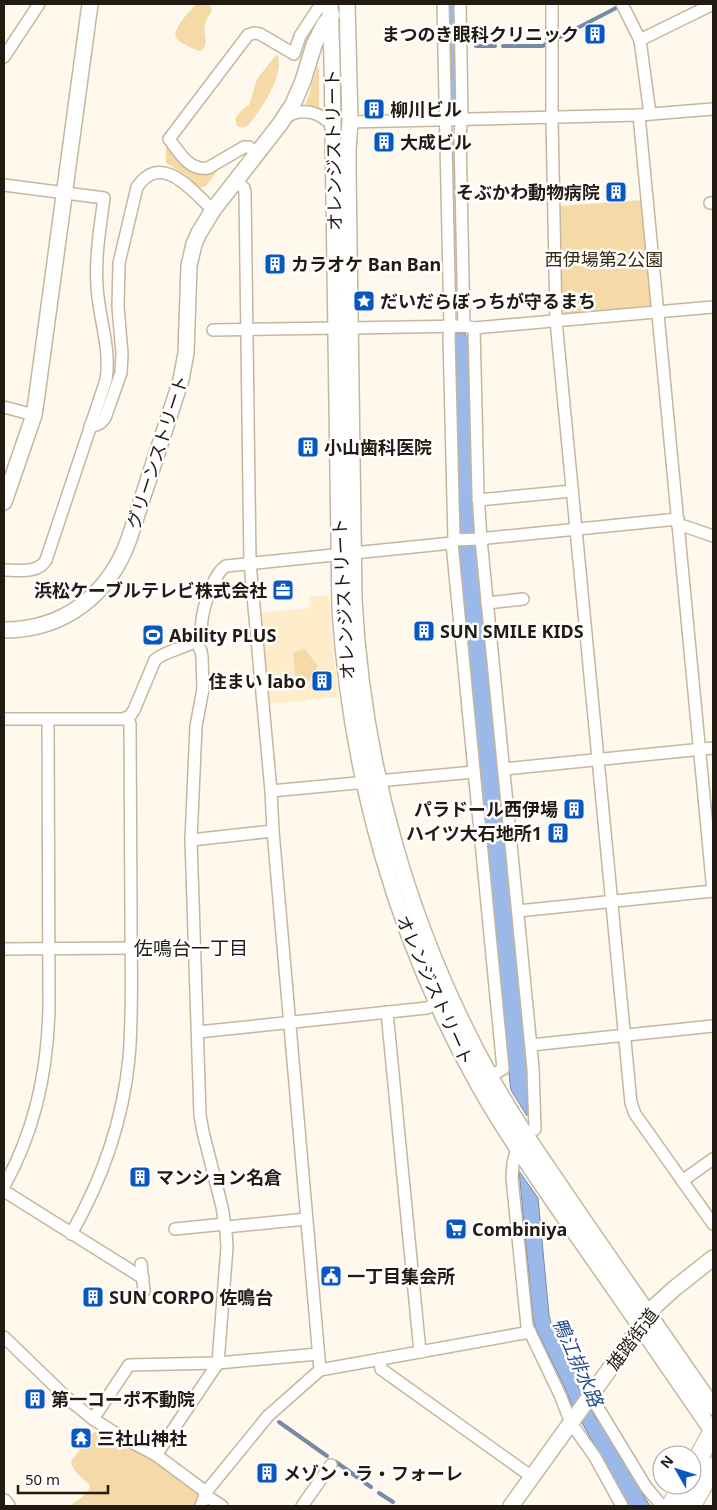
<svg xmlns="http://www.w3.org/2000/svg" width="717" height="1510" viewBox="0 0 717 1510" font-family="'Noto Sans','Noto Sans JP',sans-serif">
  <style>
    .built { fill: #feeccb }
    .green { fill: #f5d9a7 }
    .water { fill: #9ab9e9; stroke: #768aa8 }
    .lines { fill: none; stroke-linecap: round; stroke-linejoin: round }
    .stream { stroke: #768aa8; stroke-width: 4 }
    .minor-casing { stroke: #c4b79d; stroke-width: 14 }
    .tertiary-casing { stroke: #c4b79d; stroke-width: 18 }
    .primary-casing { stroke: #c4b79d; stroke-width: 21 }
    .minor { stroke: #fff; stroke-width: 11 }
    .tertiary { stroke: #fff; stroke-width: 15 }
    .primary { stroke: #fff; stroke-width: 19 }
    .labels { text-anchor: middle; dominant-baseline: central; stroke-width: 5; stroke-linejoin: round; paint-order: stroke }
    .poi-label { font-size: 18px; font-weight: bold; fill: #211b12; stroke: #fff; text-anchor: start }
    .street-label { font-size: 18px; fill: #211b12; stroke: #fff }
    .park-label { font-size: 18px; fill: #372a11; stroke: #fff }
    .neighbourhood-label { font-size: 19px; fill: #211b12; stroke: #fff }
    .water-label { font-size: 19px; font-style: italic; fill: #274d88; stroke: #fff }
  </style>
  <rect width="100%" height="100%" fill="#fef8ed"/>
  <!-- built -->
  <polygon class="built" points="329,595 333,653 338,697 268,704 259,613 310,608 309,597"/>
  <!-- green -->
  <g class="green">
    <path d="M196,4H209L212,10C210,15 206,19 205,25C203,34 210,45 201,51C195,50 191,48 186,45C182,43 178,41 176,38C172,29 190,11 196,4Z"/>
    <path d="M276,55L278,56C284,75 261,111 248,125C244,128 241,128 237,126L235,119L241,111L249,105L257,79Z"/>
    <polygon points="317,68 319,68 319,110 305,107"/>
    <polygon points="452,134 455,135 459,310 456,312 455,311 451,135"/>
    <path d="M168,146C185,165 192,181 219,168V169L206,186L200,188L184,174L166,163V149Z"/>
    <polygon points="642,200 652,303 648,307 565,315 561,312 559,206"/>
    <polygon points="304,648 318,666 307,684 296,681 293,653"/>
    <path d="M99,1431L153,1460L196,1491L200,1497L198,1506H69C76,1501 88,1495 90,1486C84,1478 72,1472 71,1461L91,1435L95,1432Z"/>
  </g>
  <!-- water -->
  <g class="water">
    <polygon points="449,4 454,4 456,115 451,116"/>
    <polygon points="453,333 465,333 466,336 469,336 528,1068 527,1116 511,1090 510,1083 458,547"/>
    <polygon points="519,1171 538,1198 549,1315 551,1323 572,1366 581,1381 579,1382 578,1387 597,1420 601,1425 650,1506 627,1506 617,1489 616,1484 571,1403 567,1392 536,1329 533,1318"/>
  </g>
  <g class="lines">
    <!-- stream -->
    <g class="stream">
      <polyline points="560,37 618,7"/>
      <polyline points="476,46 495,46"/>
      <polyline points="503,46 543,46 547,43"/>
      <polyline points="279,1422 327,1456"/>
      <polyline points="336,1462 371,1487"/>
      <polyline points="379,1493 393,1502"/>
    </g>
    <!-- minor casing -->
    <g class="minor-casing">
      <g id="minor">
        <polyline points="443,4 450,326 449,336 454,540"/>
        <polyline points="460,4 462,114 460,135 464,326"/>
        <polyline points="552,4 552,118 556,321 631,1103 635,1114 713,1224"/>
        <polyline points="622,4 640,40 650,114"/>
        <polyline points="640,40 713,4"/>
        <polyline points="4,57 39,4"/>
        <polyline points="639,115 713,891"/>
        <path d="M284,118C302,107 320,111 333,127"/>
        <polyline points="350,122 639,115 713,109"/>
        <path d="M257,153L249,147H244L208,168C189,171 179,152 169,139L248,35L254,33L260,34L294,54L300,36L319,7H330"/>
        <polyline points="236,181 244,188 245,192 250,563 271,791 273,831 320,1370"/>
        <path d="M4,185L104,198C100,228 95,257 97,287C99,319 111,348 106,380L46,560C38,574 18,570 4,570"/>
        <polyline points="710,203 713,203"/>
        <polyline points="350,328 464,326 474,328 713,307"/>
        <polyline points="474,328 478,493 481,539 533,1068 535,1129 526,1135"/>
        <polyline points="213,330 336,328"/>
        <polyline points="4,407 34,415"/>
        <path d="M90,426C97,426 101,424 105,418L121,373L122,354L118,307L119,263L137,187C162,151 192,191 213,210"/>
        <polyline points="478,500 572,491"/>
        <polyline points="678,526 684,526 713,536"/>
        <polyline points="487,603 523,599"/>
        <path d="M4,719H123L130,716L134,710L155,660C165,650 193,647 199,637C202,631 201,621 203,614C205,602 215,572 226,566L452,543"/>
        <polyline points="504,769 713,748"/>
        <polyline points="271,791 474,772"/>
        <polyline points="191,840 273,831"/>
        <polyline points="518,911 713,891"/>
        <polyline points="4,949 131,948"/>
        <polyline points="387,1012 420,1352"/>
        <polyline points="198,1032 427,1008 437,1003"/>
        <polyline points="531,1045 713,1026"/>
        <polyline points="490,1076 503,1069 452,543 454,540 478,539 678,519"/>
        <polyline points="517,1148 513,1163 512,1178 527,1326 560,1395 571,1423 595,1457 622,1506"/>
        <polyline points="682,1181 713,1159"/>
        <path d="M4,1186C35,1131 48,1069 49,1006L48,719"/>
        <polyline points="4,1191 143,1278"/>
        <polyline points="226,1227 306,1219"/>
        <polyline points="175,1229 225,1224"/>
        <path d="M71,1234C102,1180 123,1120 129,1058C133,1012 131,965 131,918C131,853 130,789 130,724L127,718"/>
        <polyline points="141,1264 144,1291"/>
        <polyline points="4,1337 67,1398 93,1419 118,1435 156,1455 206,1492"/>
        <polyline points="380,1359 381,1369 532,1477"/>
        <polyline points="589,1398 595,1403 646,1487 662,1506"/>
        <polyline points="93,1419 129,1365 218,1363 318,1354"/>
        <polyline points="156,1455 218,1363 227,1247 226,1232 222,1207 203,1132 200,1115 191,840 196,726 203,689 202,657 201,651 195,640"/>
        <polyline points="205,1495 222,1506"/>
        <polyline points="201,1506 206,1492 268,1416 320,1370 530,1332"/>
        <polyline points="302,1506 331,1465"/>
      </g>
    </g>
    <!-- tertiary casing -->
    <g class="tertiary-casing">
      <g id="tertiary">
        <path d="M330,4L332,62L340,610C351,776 396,938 478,1084C506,1134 539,1180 571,1227C619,1295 666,1364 713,1432"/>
        <path d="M347,4L350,122L348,149V171L354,600C363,767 409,928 489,1074C516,1124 550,1170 582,1218C626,1281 669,1344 713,1407"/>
        <polyline points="4,502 34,415 37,395 90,4"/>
        <path d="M4,630C64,630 109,595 129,539L181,380L186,353L189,266L194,244L199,233L213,210L280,124L293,104L303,81L314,45L324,25L332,15"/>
        <polyline points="4,1502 7,1506"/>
        <polyline points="511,1506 655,1306 675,1288 713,1258"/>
      </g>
    </g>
    <!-- primary casing -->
    <g class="primary-casing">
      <g id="primary">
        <polyline points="692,1470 713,1431"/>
        <polyline points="671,1506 683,1485"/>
        <polyline points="691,1506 713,1467"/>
      </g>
    </g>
    <!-- minor -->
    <use href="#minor" class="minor"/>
    <!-- tertiary -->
    <use href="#tertiary" class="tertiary"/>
    <!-- primary -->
    <use href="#primary" class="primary"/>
  </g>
  <!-- icons -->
  <defs>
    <g id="building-square" transform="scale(1.125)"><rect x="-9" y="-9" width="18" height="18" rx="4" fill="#0957c1" stroke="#fff"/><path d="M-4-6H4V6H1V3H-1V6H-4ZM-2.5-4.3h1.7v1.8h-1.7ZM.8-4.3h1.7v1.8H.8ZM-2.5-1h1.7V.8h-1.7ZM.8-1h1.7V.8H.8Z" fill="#fff"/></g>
    <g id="sight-square" transform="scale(1.125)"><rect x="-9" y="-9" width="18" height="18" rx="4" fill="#0957c1" stroke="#fff"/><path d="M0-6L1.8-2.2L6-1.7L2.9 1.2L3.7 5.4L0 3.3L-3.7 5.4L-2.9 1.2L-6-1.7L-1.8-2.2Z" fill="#fff"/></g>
    <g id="office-square" transform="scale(1.125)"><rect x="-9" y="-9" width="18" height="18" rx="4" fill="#0957c1" stroke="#fff"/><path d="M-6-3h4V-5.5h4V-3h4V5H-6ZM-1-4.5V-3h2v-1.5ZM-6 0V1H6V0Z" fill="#fff"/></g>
    <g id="stadium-square" transform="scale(1.125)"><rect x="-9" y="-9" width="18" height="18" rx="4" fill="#0957c1" stroke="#fff"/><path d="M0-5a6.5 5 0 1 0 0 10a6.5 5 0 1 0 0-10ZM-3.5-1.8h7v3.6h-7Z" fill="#fff"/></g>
    <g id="supermarket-square" transform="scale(1.125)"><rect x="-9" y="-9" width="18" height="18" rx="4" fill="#0957c1" stroke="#fff"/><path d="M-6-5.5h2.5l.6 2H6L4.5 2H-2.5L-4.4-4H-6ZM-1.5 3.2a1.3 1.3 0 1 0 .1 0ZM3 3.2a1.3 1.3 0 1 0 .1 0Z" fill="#fff"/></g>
    <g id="civic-square" transform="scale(1.125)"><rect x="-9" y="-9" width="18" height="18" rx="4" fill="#0957c1" stroke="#fff"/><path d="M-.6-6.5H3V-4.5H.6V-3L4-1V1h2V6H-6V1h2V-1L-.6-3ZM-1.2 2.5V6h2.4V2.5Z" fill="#fff"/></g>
    <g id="temple-square" transform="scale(1.125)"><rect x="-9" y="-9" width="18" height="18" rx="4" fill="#0957c1" stroke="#fff"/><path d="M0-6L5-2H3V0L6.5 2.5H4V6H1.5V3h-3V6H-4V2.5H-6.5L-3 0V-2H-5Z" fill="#fff"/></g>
  </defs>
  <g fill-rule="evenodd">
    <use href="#building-square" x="595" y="34"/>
    <use href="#building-square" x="374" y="109"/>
    <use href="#building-square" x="384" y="142"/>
    <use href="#building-square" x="616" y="192"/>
    <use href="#building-square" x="275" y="264"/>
    <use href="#sight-square" x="364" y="301"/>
    <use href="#building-square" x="308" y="447"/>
    <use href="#office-square" x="283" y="590"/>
    <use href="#building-square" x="424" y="631"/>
    <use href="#stadium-square" x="153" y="635"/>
    <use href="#building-square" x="322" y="681"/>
    <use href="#building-square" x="574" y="809"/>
    <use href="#building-square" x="558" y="833"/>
    <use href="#building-square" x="140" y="1177"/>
    <use href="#supermarket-square" x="456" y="1229"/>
    <use href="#civic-square" x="331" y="1276"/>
    <use href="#building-square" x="93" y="1297"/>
    <use href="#building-square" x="35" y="1399"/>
    <use href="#temple-square" x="81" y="1438"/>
    <use href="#building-square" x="267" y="1473"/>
  </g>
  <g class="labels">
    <!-- poi labels -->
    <g class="poi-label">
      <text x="579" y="34" text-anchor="end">まつのき眼科クリニック</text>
      <text x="390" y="109">柳川ビル</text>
      <text x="400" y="142">大成ビル</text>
      <text x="600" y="192" text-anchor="end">そぶかわ動物病院</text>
      <text x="291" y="264">カラオケ Ban Ban</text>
      <text x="380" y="301">だいだらぼっちが守るまち</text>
      <text x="324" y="447">小山歯科医院</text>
      <text x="267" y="590" text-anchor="end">浜松ケーブルテレビ株式会社</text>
      <text x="440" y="631">SUN SMILE KIDS</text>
      <text x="169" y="635">Ability PLUS</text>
      <text x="306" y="681" text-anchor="end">住まい labo</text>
      <text x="558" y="809" text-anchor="end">パラドール西伊場</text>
      <text x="542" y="833" text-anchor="end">ハイツ大石地所1</text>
      <text x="156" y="1177">マンション名倉</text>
      <text x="472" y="1229">Combiniya</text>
      <text x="347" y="1276">一丁目集会所</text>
      <text x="109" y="1297">SUN CORPO 佐鳴台</text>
      <text x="51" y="1399">第一コーポ不動院</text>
      <text x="97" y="1438">三社山神社</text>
      <text x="283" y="1473">メゾン・ラ・フォーレ</text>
    </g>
    <!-- street labels -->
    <g class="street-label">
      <text transform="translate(333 150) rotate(-91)">オレンジストリート</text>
      <text transform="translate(157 452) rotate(-72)">グリーンストリート</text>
      <text transform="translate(343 599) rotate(-93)">オレンジストリート</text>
      <text transform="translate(435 990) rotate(66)">オレンジストリート</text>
      <text transform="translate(632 1339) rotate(-53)">雄踏街道</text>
    </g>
    <!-- park labels -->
    <g class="park-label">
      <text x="604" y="259">西伊場第2公園</text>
    </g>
    <!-- neighbourhood labels -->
    <g class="neighbourhood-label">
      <text x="191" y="948">佐鳴台一丁目</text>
    </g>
    <!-- water labels -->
    <g class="water-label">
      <text transform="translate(578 1362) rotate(66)">鴨江排水路</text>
    </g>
  </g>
  <!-- border -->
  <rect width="717" height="1510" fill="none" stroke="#211b12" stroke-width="10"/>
  <!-- north arrow -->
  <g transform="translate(677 1470) rotate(309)"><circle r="24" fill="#ffffff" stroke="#a6a4a0"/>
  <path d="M0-4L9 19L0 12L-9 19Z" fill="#0957c1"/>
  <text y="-8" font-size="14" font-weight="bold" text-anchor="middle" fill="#211b12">N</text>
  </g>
  <!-- scale -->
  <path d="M18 1485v8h90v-8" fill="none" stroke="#211b12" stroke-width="2.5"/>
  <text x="25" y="1485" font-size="15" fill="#211b12" stroke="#ffffff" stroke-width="4" paint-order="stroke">50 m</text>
</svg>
